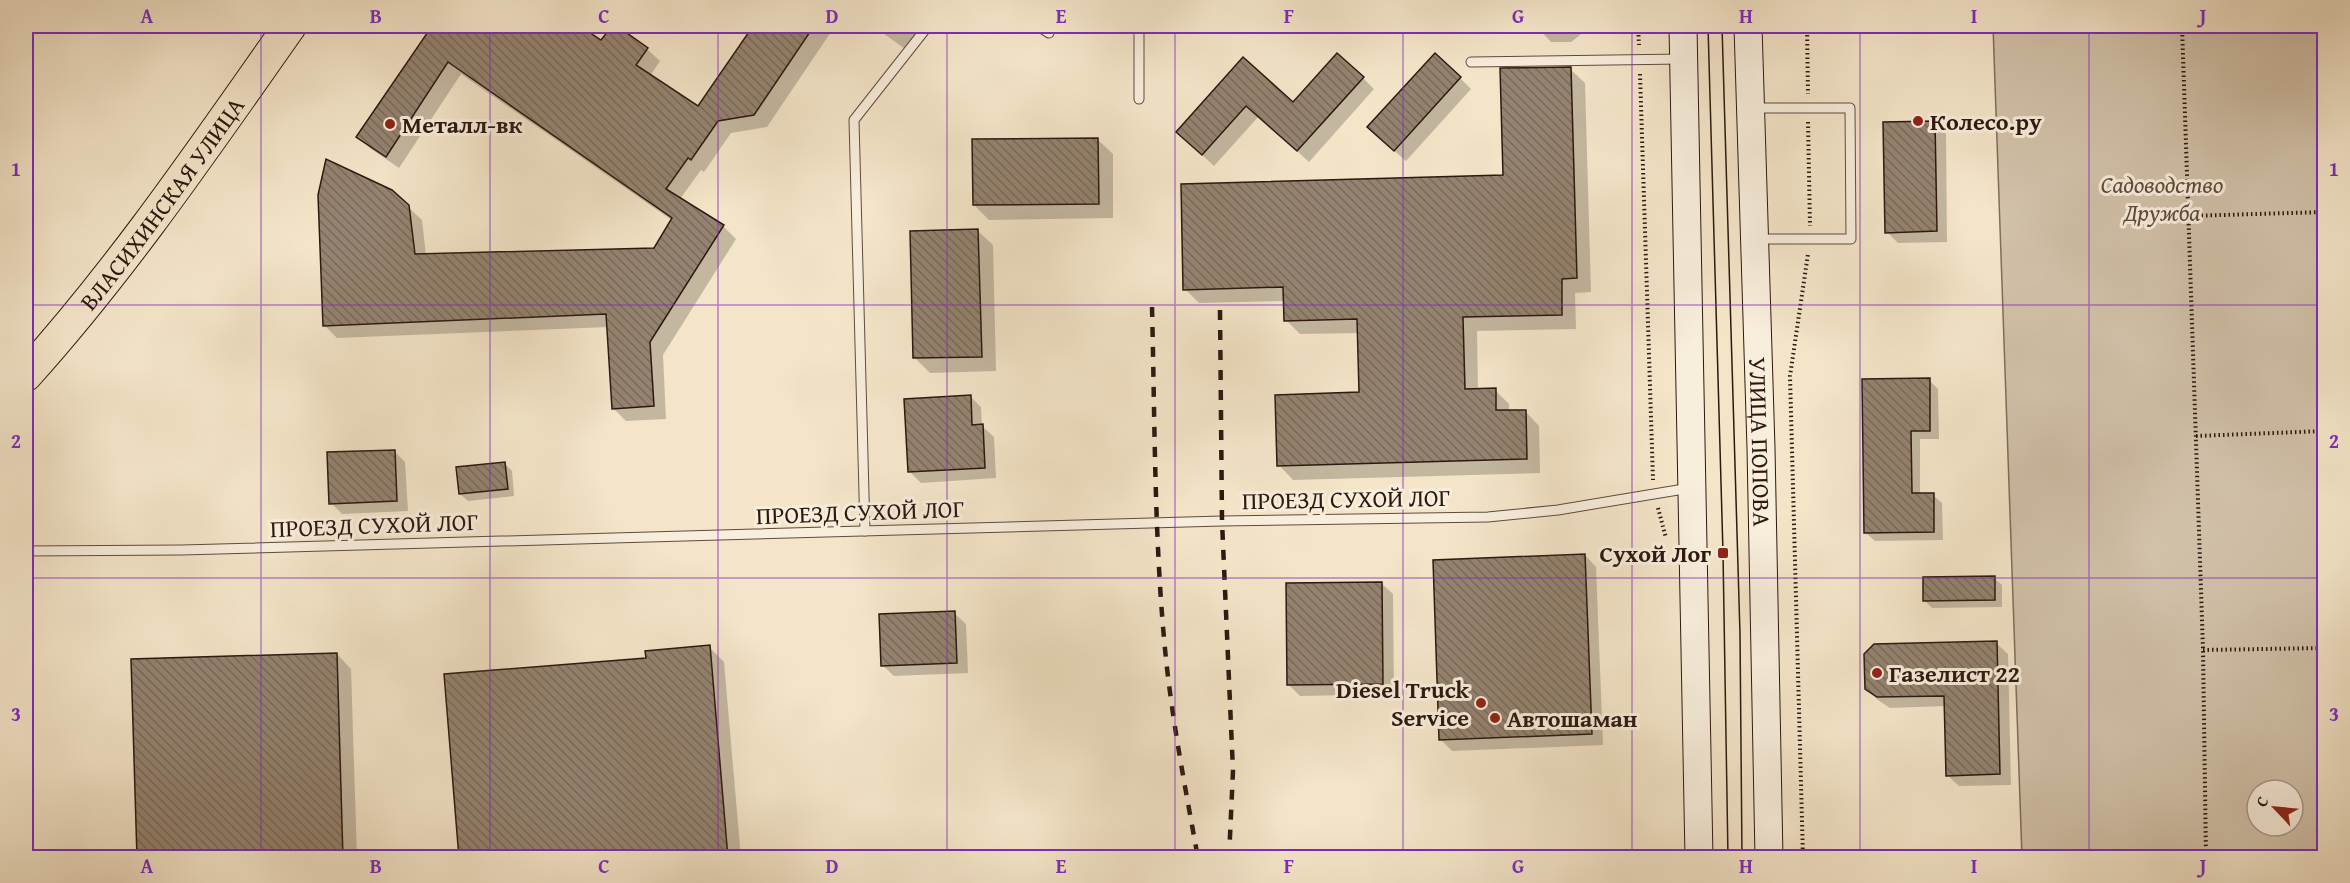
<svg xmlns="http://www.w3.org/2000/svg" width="2350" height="883" viewBox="0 0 2350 883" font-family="'Gentium Book Plus',serif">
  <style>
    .garden { fill: #d2c2aa; stroke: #806d5d; stroke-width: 1.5; fill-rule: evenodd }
    .shadow { fill: #0003 }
    .building { fill: url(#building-back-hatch); stroke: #2d1810; stroke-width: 1.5 }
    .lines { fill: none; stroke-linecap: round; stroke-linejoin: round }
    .service-casing { stroke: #5f4b3e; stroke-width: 11 }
    .secondary-casing { stroke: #2d1810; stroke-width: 29 }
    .trunk-casing { stroke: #2d1810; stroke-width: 34 }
    .path { stroke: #2d1810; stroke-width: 4; stroke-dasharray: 1.5 3; stroke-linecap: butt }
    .service { stroke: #f8eedc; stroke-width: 9 }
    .secondary { stroke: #f8eedc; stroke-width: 27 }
    .trunk { stroke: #f4e5c9; stroke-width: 32 }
    .tram { stroke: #2d1810; stroke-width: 1.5 }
    .rail { stroke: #2d1810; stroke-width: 4.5; stroke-dasharray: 10 10; stroke-linecap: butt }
    .grid { fill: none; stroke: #7b2cbf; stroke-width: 1.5; stroke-opacity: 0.55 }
    .poi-dot { fill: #8f2418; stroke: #f8eedc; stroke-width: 2 }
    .labels { text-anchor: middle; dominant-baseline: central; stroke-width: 6; stroke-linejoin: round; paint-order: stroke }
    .poi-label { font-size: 24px; font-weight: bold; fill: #2d1810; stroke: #f8eedc; text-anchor: start }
    .park-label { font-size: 24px; font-style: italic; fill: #5f4b3e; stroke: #f8eedc }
    .street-label { font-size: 24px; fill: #2d1810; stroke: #f8eedc }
    .neatline { fill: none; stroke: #7b2cbf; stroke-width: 2 }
    .grid-label { font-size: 20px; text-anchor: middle; font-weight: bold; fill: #7b2cbf }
  </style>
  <defs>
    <pattern id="building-back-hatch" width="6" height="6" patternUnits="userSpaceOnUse" patternTransform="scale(1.5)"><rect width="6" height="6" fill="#948370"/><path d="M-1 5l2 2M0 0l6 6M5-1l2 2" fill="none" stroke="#796a5b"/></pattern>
  </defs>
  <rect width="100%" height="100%" fill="#f4e5c9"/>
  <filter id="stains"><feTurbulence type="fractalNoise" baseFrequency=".00333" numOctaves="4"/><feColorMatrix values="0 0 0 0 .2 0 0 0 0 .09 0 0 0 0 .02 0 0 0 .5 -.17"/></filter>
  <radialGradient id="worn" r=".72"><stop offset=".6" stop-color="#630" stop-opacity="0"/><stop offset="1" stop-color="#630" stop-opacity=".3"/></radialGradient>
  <!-- garden -->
  <path class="garden" d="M1993,26H2324V857H2022ZM2257,790H2293V826H2257Z"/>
  <!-- shadow -->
  <g class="shadow">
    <polygon points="434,26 578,26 601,42 614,26 647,49 660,61 650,76 698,108 755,26 835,26 767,127 731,133 704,172 701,170 680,199 723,226 736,239 663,355 666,419 626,421 613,408 608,327 337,338 324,325 408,207 422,220 426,255 654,250 673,221 461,74 399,168 371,149 358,137"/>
    <polygon points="873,26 921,26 905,49"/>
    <polygon points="1536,26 1603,26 1603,31 1585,31 1571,42 1551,42"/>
    <polygon points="1934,26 1969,26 1936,28"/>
    <polygon points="1243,59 1293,104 1363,78 1374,89 1309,162 1259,116 1214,166 1189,143"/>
    <polygon points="1570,69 1585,83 1591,292 1575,293 1576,329 1477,331 1478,390 1495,390 1509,404 1509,412 1525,411 1539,426 1540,473 1293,480 1279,465 1360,394 1359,333 1300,334 1286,320 1285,301 1199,303 1185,289 1504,176"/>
    <polygon points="1460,78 1471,89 1406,161 1380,138"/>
    <polygon points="1934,123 1946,134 1947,242 1898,243 1887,232"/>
    <polygon points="1098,140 1113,154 1113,218 989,220 974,205"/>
    <polygon points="978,231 993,245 996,371 930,373 915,358"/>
    <polygon points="1929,380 1938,389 1939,439 1920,439 1920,495 1933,495 1942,503 1943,540 1875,541 1866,533"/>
    <polygon points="970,396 981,407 982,426 994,437 996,478 921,483 910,472"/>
    <polygon points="394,451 405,462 408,511 342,514 331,503"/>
    <polygon points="504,463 512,471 514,496 468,501 460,494"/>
    <polygon points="1585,555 1596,567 1603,745 1452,751 1441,740"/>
    <polygon points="1994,578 2002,585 2002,607 1932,608 1925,601"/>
    <polygon points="1381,583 1393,594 1394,694 1300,696 1289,685"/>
    <polygon points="954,613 966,624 968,673 894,676 882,665"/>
    <polygon points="1996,643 2008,654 2011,785 1959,786 1947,775 1946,706 1890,708 1878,700 1866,689"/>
    <polygon points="709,647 724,662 741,858 460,858 647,659"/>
    <polygon points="337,654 351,669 357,858 138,858"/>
  </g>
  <!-- building -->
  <g class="building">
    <polygon points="432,26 580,26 601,40 612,26 617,26 648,48 636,65 698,106 753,26 814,26 754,115 718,121 691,160 688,158 666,189 724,225 650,342 654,406 612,409 606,314 323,326 318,195 326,159 392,190 409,205 415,254 654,248 672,218 448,62 386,157 356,137"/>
    <polygon points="1337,53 1364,77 1297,151 1246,106 1202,155 1176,132 1243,57 1293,102"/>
    <polygon points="1435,53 1461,77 1394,151 1367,127"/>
    <polygon points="1571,67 1577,278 1562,279 1562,315 1463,317 1465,389 1496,388 1496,410 1526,410 1527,459 1277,466 1275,395 1359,392 1357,319 1284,321 1283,287 1183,290 1181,184 1503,175 1500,68"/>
    <polygon points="1935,121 1937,231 1885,233 1883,122"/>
    <polygon points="1098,138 1099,204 973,205 972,139"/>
    <polygon points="978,229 982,357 913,358 910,231"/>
    <polygon points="1930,378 1930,431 1911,431 1912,493 1934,493 1934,532 1864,533 1862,379"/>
    <polygon points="971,395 972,425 983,424 985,468 908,472 904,399"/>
    <polygon points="395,450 397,501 329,504 327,452"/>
    <polygon points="505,462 508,489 459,494 456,467"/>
    <polygon points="1585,554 1592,734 1439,740 1433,560"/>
    <polygon points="1995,576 1995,600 1923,601 1923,577"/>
    <polygon points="1382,582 1383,684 1287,685 1286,583"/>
    <polygon points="955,611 957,663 881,666 879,614"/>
    <polygon points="1997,641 2000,774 1946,776 1944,696 1877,697 1865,689 1864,654 1874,644"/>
    <polygon points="710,645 728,858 459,858 444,674 646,658 645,651"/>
    <polygon points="337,653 343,858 137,858 131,659"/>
  </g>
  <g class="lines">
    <!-- service casing -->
    <g class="service-casing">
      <g id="service">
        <polyline points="1038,26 1049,33"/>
        <polyline points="1139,26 1139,99"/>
        <polyline points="1471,62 1682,59"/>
        <polyline points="1752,108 1850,108 1851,239 1757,239"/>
        <polyline points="865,531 854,120 928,26"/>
        <polyline points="26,551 182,550 1222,521 1488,517 1558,510 1690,488"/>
      </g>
    </g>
    <!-- secondary casing -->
    <g class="secondary-casing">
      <g id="secondary">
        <polyline points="1683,26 1699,858"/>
        <path id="s1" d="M1748,26L1761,448L1769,858"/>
      </g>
    </g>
    <!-- trunk casing -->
    <g class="trunk-casing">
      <g id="trunk">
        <path id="s2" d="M26,375C124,266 206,145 290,26"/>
      </g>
    </g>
    <!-- path -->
    <g class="path">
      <polyline points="1638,26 1639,45"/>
      <polyline points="1807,26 1808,94"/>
      <polyline points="2182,26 2203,650 2206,858"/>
      <polyline points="1640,74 1653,480"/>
      <polyline points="1808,122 1810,226"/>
      <polyline points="2188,216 2324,212"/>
      <polyline points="2196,436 2324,431"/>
      <polyline points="1658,508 1666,538"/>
      <polyline points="2203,650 2324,648"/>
      <polyline points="1803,858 1790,376 1808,254"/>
    </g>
    <!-- service -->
    <use href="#service" class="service"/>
    <!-- secondary -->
    <use href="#secondary" class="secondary"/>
    <!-- trunk -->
    <use href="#trunk" class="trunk"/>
    <!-- tram -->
    <g class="tram">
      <polyline points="1708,26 1723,553 1728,858"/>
      <polyline points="1722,26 1740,634 1742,858"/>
    </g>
    <!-- rail -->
    <g class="rail">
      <path d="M1152,307C1155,424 1154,542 1166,659C1173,725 1186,792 1198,858"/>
      <polyline points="1220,310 1222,521 1233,771 1229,858"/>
    </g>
  </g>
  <!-- grid -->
  <path class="grid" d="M261,26V858M490,26V858M718,26V858M947,26V858M1175,26V858M1403,26V858M1632,26V858M1860,26V858M2089,26V858M26,305H2324M26,578H2324"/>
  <!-- markers -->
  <g class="poi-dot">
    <circle cx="1918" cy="121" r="6"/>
    <circle cx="390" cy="124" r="6"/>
    <rect x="1717" y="547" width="12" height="12" rx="3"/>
    <circle cx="1877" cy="673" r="6"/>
    <circle cx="1481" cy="703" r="6"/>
    <circle cx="1495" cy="718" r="6"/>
  </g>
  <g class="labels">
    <!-- poi labels -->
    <g class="poi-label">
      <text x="1930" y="121">Колесо.ру</text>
      <text x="402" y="124">Металл-вк</text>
      <text x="1711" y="553" text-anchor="end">Сухой Лог</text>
      <text x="1889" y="673">Газелист 22</text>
      <text x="1469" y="689" text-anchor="end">Diesel Truck<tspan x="1469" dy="28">Service</tspan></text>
      <text x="1507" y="718">Автошаман</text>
    </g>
    <!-- park labels -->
    <g class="park-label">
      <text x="2162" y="184">Садоводство<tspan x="2162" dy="28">Дружба</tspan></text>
    </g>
    <!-- street labels -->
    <g class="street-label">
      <text stroke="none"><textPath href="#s2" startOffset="219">ВЛАСИХИНСКАЯ УЛИЦА</textPath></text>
      <text stroke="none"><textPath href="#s1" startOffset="416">УЛИЦА ПОПОВА</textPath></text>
      <text transform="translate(1346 499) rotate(-1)">ПРОЕЗД СУХОЙ ЛОГ</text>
      <text transform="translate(860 512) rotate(-2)">ПРОЕЗД СУХОЙ ЛОГ</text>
      <text transform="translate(374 525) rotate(-2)">ПРОЕЗД СУХОЙ ЛОГ</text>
    </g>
  </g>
  <!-- margin -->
  <rect width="2350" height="883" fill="none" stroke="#f4e5c9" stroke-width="66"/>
  <!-- north arrow -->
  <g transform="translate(2275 808) rotate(296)"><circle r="28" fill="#f8eedc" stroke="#a7988a" stroke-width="1.5"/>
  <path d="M0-4.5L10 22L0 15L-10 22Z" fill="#8f2418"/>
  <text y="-9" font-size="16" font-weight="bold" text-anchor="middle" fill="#2d1810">С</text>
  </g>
  <rect x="33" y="33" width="2284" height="817" class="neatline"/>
  <g class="grid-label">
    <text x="147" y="23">A</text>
    <text x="376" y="23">B</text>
    <text x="604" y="23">C</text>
    <text x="832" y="23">D</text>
    <text x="1061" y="23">E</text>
    <text x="1289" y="23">F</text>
    <text x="1518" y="23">G</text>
    <text x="1746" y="23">H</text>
    <text x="1974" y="23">I</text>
    <text x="2203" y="23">J</text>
    <text x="16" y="176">1</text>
    <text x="2334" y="176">1</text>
    <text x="16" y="448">2</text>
    <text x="2334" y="448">2</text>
    <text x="16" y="721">3</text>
    <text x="2334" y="721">3</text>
    <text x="147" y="873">A</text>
    <text x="376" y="873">B</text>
    <text x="604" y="873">C</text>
    <text x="832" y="873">D</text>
    <text x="1061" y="873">E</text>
    <text x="1289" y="873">F</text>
    <text x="1518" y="873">G</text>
    <text x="1746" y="873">H</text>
    <text x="1974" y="873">I</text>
    <text x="2203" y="873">J</text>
  </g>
  <rect width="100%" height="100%" filter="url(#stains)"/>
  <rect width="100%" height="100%" fill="url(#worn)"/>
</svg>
